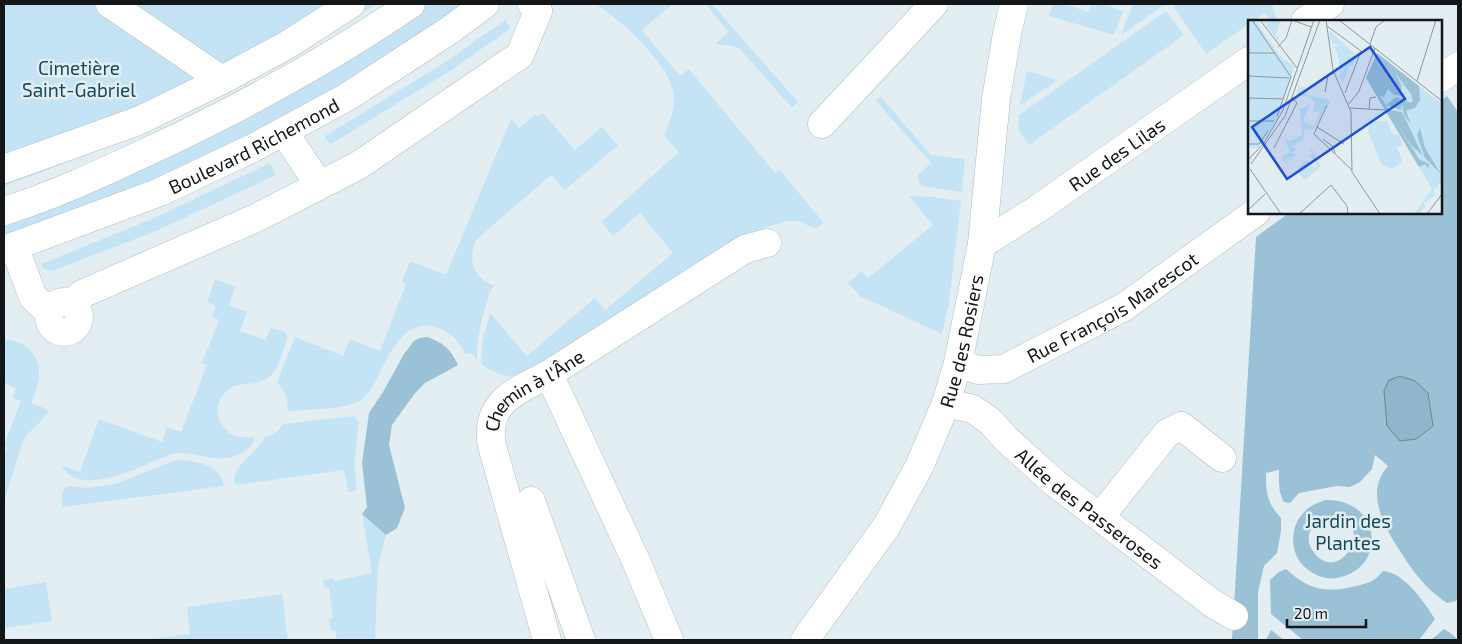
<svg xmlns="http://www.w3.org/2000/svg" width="1462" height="644" viewBox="0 0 1462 644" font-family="'Exo 2',sans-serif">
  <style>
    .green { fill: #c4e4f5 }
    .forest { fill: #9ac1d5; fill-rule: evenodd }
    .water { fill: #8fb6ca; stroke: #6a8695 }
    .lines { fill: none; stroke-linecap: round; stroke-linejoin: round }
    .minor-casing { stroke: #b3bdc2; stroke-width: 29 }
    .major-casing { stroke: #b3bdc2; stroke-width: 29 }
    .minor { stroke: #fff; stroke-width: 28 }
    .major { stroke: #fff; stroke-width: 28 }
    .labels { text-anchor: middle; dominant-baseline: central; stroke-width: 5; stroke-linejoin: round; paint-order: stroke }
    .park-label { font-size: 19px; fill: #15495e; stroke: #e3eef3 }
    .street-label { font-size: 19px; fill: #121618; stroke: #e3eef3 }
    .inset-road { fill: none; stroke: #8f989b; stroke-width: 1 }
    .view { fill: #1d4ed8; fill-opacity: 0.15; stroke: #1d4ed8; stroke-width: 2.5 }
    .inset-edge { fill: none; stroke: #121618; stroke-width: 2.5 }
  </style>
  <rect width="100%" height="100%" fill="#e3eef3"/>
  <!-- green -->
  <g class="green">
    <polygon points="4,4 376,4 291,59 116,144 4,186"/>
    <polygon points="427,4 467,4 401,49 272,126 136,190 4,239 4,219 410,16"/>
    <path d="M595,4H673L642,30L680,76L689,69L775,173L779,169L824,223L816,229L798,221H788L765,227L717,253L539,368C532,371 523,376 515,376C503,377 489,371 481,363L482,343L490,313L527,356L595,298L605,310L673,253L640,213L613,236L601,222L679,152L664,136C670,122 676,106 673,91C667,62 620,18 595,4Z"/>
    <polygon points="705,4 712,4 798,102 792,108 740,49 733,46 715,44 729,32"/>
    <polygon points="1053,4 1065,4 1088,12 1092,4 1111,4 1110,6 1123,11 1114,35 1049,16"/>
    <polygon points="1133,4 1166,4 1121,35"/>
    <polygon points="1176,4 1272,4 1277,21 1271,21 1265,13 1253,21 1250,21 1249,24 1206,54 1173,6"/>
    <polygon points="1166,11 1184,35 1029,145 1018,128 1019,115"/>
    <polygon points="505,20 511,28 450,71 331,144 325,139 325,136 444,63"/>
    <polygon points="1027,71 1058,80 1020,105"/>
    <polygon points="881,97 931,155 965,159 962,192 921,186 917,176 931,163 876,101"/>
    <path d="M543,113L575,150L602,127L618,145L565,190L551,175L476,240C467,260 474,278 494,286L489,293C488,303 486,303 484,312C479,327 477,343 477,360L471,353L465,354C461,343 450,332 439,328C404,315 389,356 376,380C372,387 367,397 360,401C346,409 305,410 288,411L286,395L277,382L295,337L343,356L350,339L380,351L406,284L402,282L410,261L446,275L511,119L519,128L535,115L538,117Z"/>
    <polygon points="270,163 276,175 156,231 52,271 43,269 41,264 152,219"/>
    <polygon points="909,196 934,197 961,201 949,303 942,334 860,296 848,283 862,271 868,278 933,225"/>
    <path d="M215,279L235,287L229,305L247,312L240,331L265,340L271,328L285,332L288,336C283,348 280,369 269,377C252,390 232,376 220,400C217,406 217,413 219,419C223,428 230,436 241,437C245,438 249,437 253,437L254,441C252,446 248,449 243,452C218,468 198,449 172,454C145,464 104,487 75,478C69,476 65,471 61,465L80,472L99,419L162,442L167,427L181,432L207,365L202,363L219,320L212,317L216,306L207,302Z"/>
    <path d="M4,340C24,339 42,356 39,377C38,386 34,395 31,403L49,410C43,422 31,429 23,440L4,502V456L7,447L4,445L21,401L13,398L16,388L4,383Z"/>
    <path d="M354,416L359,423L354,463L357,491L348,492L344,470L235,485C230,465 257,455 265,437L273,435L284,424Z"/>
    <path d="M182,460C199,461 221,466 224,486L63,507C61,498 60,492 68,486L88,488L115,484L174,461Z"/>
    <polygon points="362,514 386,535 378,566 375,640 337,640 335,630 331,631 329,619 333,618 329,588 324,587 323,580 333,578 334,581 372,573"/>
    <polygon points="46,582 52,621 4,628 4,589"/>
    <polygon points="282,594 288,640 142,640 190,634 187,607"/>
  </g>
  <!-- forest -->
  <g class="forest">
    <path d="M1447,96L1458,112V598L1456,601L1447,603C1425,589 1412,570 1398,548C1383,524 1365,491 1388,466L1375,455L1372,469L1360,482L1350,487L1337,486L1299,493L1290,503L1284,502C1278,492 1279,481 1279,470L1266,473C1266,493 1267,503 1281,518V531L1277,553L1264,566L1258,592V640H1232L1256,237L1289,213L1441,212V101Z"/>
    <path d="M427,337C443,342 451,350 458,365L425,383L415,393L392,425L389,445L405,508L397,528L386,535L362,514L367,507L362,463L369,413L383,392L404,354L414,341L420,338Z"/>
    <path d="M1325,500C1381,498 1389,568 1337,578C1326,580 1314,575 1306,568C1289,554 1289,526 1305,511C1311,505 1318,503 1325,500ZM1329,516C1380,519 1341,585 1315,554C1301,538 1312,521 1329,516Z"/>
    <path d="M1286,569C1308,589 1323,593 1352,587C1368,583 1373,583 1383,571C1404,572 1424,602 1435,619L1419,640H1303L1271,614L1270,580L1279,572Z"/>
    <polygon points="1444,629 1452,634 1458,640 1431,640"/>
    <polygon points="1271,630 1284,640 1266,640"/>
  </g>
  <!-- water -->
  <polygon class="water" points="1400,376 1415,381 1428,393 1433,426 1416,439 1400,441 1387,426 1384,391 1389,380"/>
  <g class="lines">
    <!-- minor casing -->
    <g class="minor-casing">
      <g id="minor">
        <polyline points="110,4 222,80"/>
        <polyline points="1305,21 1330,4"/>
        <polyline points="1441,78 1458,66"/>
        <polyline points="822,124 934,4"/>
        <polyline points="284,132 319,185"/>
        <polyline points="4,169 138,121 222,80 287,45 351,4"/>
        <path id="s1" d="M982,244L1036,210L1250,60"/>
        <polyline points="14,246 33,297 49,312"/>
        <circle cx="64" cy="317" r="15"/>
        <polyline points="72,304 82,294 258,217 359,165 520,55 538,11 532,4"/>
        <path id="s2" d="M958,363L978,370L1004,369L1124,307L1256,212"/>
        <polyline points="549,374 636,561 669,640"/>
        <path id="s3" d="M946,403L973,409L991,422L1006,439L1055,483L1212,603L1234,616"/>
        <polyline points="531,501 581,640"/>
        <polyline points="1100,517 1167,433 1181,426 1222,458"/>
        <path id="s4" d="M547,640L492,446C484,402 516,391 549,374L745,249L767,243"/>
        <path id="s5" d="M805,640L886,527L919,467L946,403L958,363L982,244L996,99L1007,34L1014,4"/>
      </g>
    </g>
    <!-- major casing -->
    <g class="major-casing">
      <g id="major">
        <path d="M4,211C53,196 104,172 151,150C241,108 329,60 411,4"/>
        <path id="s6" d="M4,250L160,192L253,148L347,97L450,30L485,4"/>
      </g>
    </g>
    <!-- minor -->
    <use href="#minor" class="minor"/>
    <!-- major -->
    <use href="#major" class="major"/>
  </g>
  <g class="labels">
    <!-- park labels -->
    <g class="park-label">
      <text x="79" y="67">Cimetière<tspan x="79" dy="22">Saint-Gabriel</tspan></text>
      <text x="1348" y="520">Jardin des<tspan x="1348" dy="22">Plantes</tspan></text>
    </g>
    <!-- street labels -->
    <g class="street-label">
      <text stroke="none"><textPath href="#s6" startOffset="271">Boulevard Richemond</textPath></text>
      <text stroke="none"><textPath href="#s1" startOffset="162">Rue des Lilas</textPath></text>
      <text stroke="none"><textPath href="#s2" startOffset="172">Rue François Marescot</textPath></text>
      <text stroke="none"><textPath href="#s5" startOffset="341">Rue des Rosiers</textPath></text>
      <text stroke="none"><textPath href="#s4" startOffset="279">Chemin à l'Âne</textPath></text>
      <text stroke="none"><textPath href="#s3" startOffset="181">Allée des Passeroses</textPath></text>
    </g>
  </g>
  <!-- overview -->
  <g transform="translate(1248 20)">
    <rect width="194" height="194" fill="#e3eef3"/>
    <path d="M0,0H7L33,37L46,46L31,96L10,128H0ZM33,0L28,15L31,17V22L16,2ZM81,10L108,35L104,46L98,44L102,45L95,63L91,57L97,49L90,51L92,48L88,29L84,27L91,25L82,22ZM129,33L194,84V164L191,163L189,169L185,167L187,175L176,183L177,187L171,194H166L184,169L118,58ZM51,63V68L52,66L74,72L59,68L58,75L83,80L66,109L56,110L55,120L44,126L48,129L45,133L48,134L37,145L44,134L37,141H34L35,136L42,132L36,118L42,121L54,115L52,89L62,85L55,101L66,107L72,91L65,92L67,83L62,77L49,75ZM138,97L144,114L151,115L155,125L149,127L155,142L143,149L133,144L120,111L123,102L137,101ZM61,129H64L73,146L57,160L49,152L52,146L59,140L66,147L69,145L62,136L65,133Z" fill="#c4e4f5"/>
    <path d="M129,33L171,66L172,80L167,88L158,91L163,104L156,95L154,84L153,90L138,85L148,77L154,79V82L155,79L162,83L165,80L163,74L147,53L153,64L154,76L146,75L140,69L136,77L132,76L141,90L154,92L175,136L163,125L142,93L171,139L181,144L180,148L177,144L171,147L118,58ZM172,108L177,128L193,154L177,138L169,115Z" fill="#9ac1d5"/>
    <path class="inset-road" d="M4,0L43,57L29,96M12,0L49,48M44,0L63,7M78,0L85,50L103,92L104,152L132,194M91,0L194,81M79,6L113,31L97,73M122,24L128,7L137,0M30,27L38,18L44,0M0,33H27M0,56L41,58M169,61L188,0M77,72L80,56L86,53M0,78L36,79M101,84L111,71L127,28M79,85L66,114L104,150M102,88L137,90M121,89L122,78L128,77M0,101H26M69,107L96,124M75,119L85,127L87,133M0,124H11L20,111M26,128L49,83L44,77M0,140L16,123L35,90L66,0M3,144L37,96L72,0M2,149L33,194M0,190L17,174M51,194L83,165L99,186L100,194M179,194L194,174"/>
    <path class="view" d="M122,27L157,79L39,159L4,107Z"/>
    <rect width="194" height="194" class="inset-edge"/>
  </g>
  <!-- border -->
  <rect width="1462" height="644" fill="none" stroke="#121618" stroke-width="10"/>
  <!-- scale -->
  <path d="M1287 619v8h79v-8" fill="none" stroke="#121618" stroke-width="2.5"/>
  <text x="1294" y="619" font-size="15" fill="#121618" stroke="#e3eef3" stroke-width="4" paint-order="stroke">20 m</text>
</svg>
